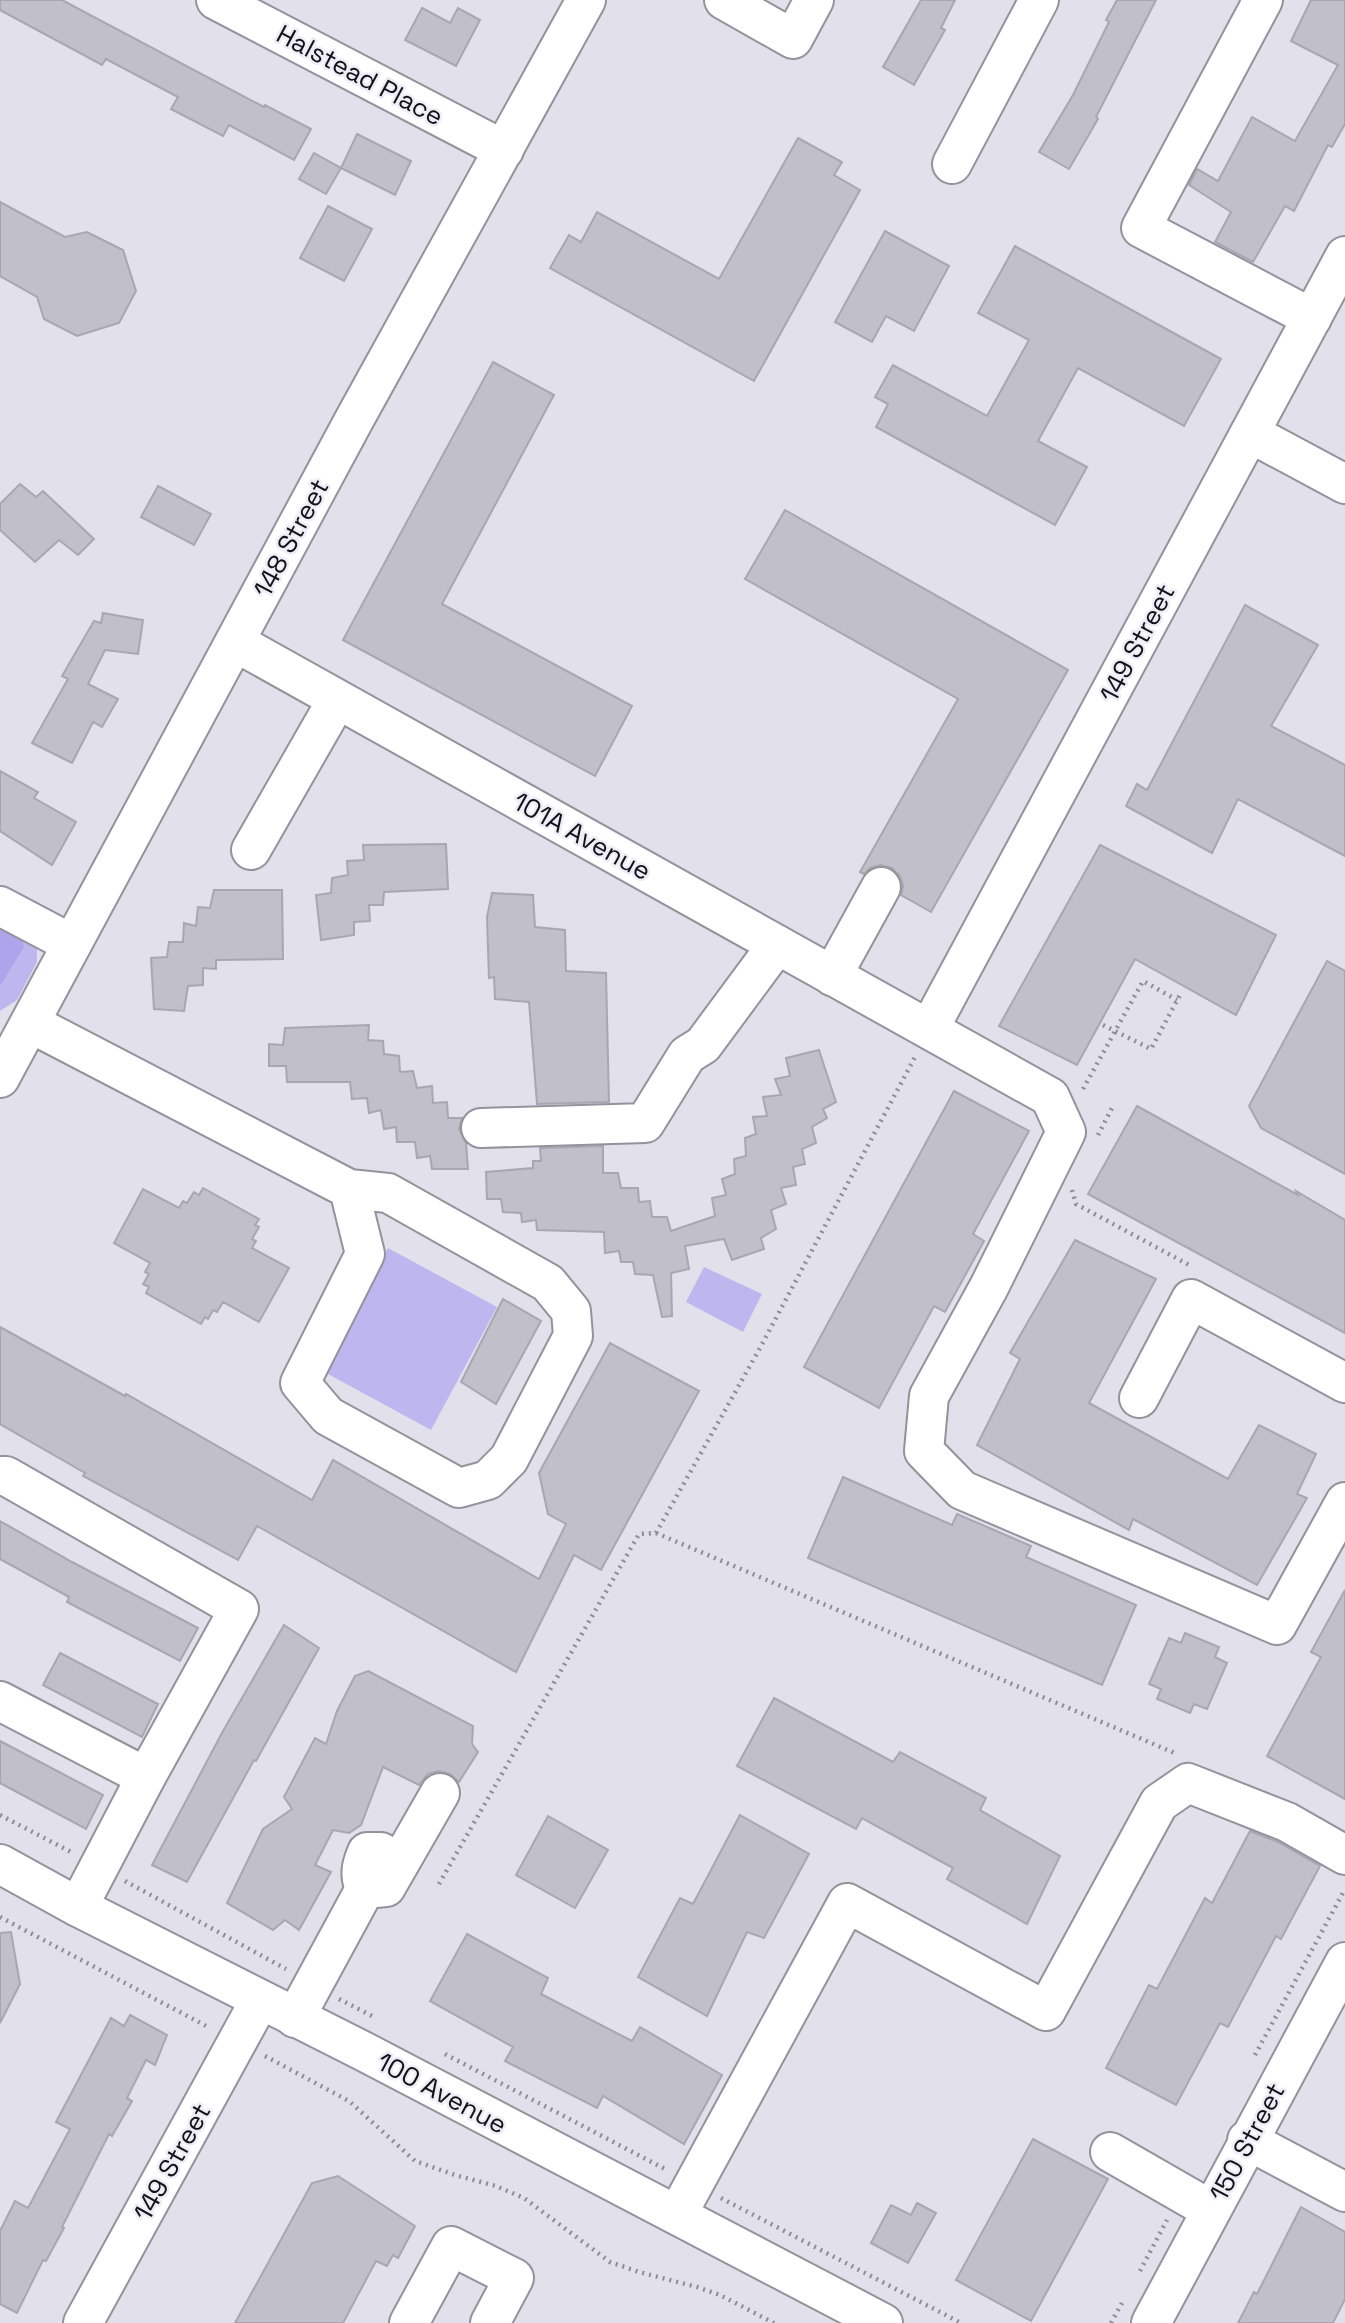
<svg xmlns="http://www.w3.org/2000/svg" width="1345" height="2323" viewBox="0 0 1345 2323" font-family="'Space Grotesk',sans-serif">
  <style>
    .green { fill: #beb7ef }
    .forest { fill: #aea4ec }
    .building { fill: #c0bfca; stroke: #a8a7b1; stroke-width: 2 }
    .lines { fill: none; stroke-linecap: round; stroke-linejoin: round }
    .minor-casing { stroke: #93929d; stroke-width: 42 }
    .major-casing { stroke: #93929d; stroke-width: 42 }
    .path { stroke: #8e8d95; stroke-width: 4.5; stroke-dasharray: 2 5; stroke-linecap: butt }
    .minor { stroke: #fff; stroke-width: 38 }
    .major { stroke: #fff; stroke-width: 38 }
    .labels { text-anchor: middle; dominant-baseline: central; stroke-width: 5; stroke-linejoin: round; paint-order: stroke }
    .street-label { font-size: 26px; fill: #131316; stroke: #eeedf8 }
  </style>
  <rect width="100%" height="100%" fill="#e1e0eb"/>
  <!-- green -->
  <g class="green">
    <polygon points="0,914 37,945 37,962 17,1000 0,1011"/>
    <polygon points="388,1248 497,1307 431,1430 328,1374 324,1366"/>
    <polygon points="704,1267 762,1294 743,1332 686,1302"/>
  </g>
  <!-- forest -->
  <polygon class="forest" points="0,914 17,923 24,947 0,986"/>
  <!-- building -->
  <g class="building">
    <polygon points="0,0 62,0 264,107 265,105 311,129 294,160 229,125 223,136 171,109 178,97 106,59 102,65 0,10"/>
    <polygon points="921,0 955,0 941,28 945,30 914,85 883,67"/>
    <polygon points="1117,0 1156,0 1096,117 1098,119 1069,169 1039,152 1073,95 1109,22 1106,20"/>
    <polygon points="1311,0 1345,0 1345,124 1332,147 1328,145 1294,211 1285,206 1253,262 1215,242 1231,212 1189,185 1197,169 1218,181 1252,117 1295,141 1338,65 1291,41"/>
    <polygon points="422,8 450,23 458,8 480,20 456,66 405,40"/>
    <polygon points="357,134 411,161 395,195 341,168"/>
    <polygon points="798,138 842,162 834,175 860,190 754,381 550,268 569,235 581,242 597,212 719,279"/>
    <polygon points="314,153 341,168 326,194 299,179"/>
    <polygon points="0,202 65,237 87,232 123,250 136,291 119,323 77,336 44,319 37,297 0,276"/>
    <polygon points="328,206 372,229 344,281 300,258"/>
    <polygon points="885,231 949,266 914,331 886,316 872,342 835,322"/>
    <polygon points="1015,246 1221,359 1184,426 1078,368 1038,441 1087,467 1055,525 876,427 888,404 875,397 893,365 987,416 1029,340 978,313"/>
    <polygon points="493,362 554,395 442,604 632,706 595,776 343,640"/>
    <polygon points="20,484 36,497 43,491 94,539 78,555 59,540 35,562 0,530 0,504"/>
    <polygon points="158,486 211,514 194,545 141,517"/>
    <polygon points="785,510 1068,670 931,912 901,895 903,886 900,876 892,868 880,865 870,868 864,874 860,872 958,699 745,579"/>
    <polygon points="1245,605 1318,645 1271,726 1345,765 1345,856 1238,799 1212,853 1126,806 1137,784 1147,790"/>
    <polygon points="103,613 143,620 138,654 105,650 88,684 118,699 102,727 93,722 72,763 32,743 68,679 62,676 94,621 101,623"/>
    <polygon points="0,771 38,792 34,798 76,822 52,865 0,831"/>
    <polygon points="446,844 448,889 384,892 383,905 369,905 370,921 354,922 354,935 321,940 316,895 331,893 332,878 348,875 347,861 364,860 363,845"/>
    <polygon points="1100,845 1276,935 1236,1015 1135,959 1077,1065 999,1026"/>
    <polygon points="214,890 282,890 283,959 216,960 216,969 203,968 203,985 188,986 184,1011 154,1009 151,958 167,957 169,942 183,942 184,923 196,926 198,907 210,908"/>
    <polygon points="492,893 533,895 535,927 565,930 566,971 606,973 609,1102 537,1104 529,1002 495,999 494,977 489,978 487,917"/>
    <polygon points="1327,961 1345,971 1345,1174 1261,1128 1249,1106"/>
    <polygon points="369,1025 368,1040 383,1041 384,1054 399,1056 400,1072 413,1071 417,1088 432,1086 433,1103 447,1102 448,1118 462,1118 459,1129 466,1143 468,1169 432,1169 430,1156 417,1158 415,1142 397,1142 396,1127 384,1129 381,1110 369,1113 367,1098 352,1099 350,1082 287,1082 286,1066 269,1066 269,1044 283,1045 285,1028"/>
    <polygon points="819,1050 836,1102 823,1109 827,1118 812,1127 816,1143 802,1149 805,1164 793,1167 796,1185 781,1188 786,1204 771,1210 776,1229 761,1238 764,1249 732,1260 724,1239 685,1246 689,1269 671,1273 672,1316 662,1317 653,1275 635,1274 633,1262 621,1262 619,1251 605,1253 604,1232 537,1230 536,1220 522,1222 521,1213 503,1212 501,1199 487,1199 486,1172 533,1168 533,1161 541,1161 540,1148 603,1146 603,1173 618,1173 621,1188 638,1188 639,1202 650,1201 652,1217 667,1217 671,1231 715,1216 712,1198 726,1195 722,1179 735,1174 734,1159 746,1156 745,1138 756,1134 753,1117 767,1116 763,1097 781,1095 775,1079 790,1076 786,1058"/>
    <polygon points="954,1091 1029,1131 973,1234 984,1241 945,1312 934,1306 879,1408 804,1367"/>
    <polygon points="1137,1106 1298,1195 1296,1191 1345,1220 1345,1333 1088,1194"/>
    <polygon points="203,1188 259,1219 255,1225 259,1227 252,1239 256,1241 252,1248 289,1268 259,1322 223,1302 217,1312 213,1310 208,1319 205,1317 201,1324 146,1293 149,1287 143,1284 149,1274 145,1272 150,1263 114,1243 143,1189 179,1208 183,1201 187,1203 194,1192 199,1195"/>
    <polygon points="1075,1240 1156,1279 1089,1403 1228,1479 1259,1425 1316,1454 1297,1494 1307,1498 1257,1585 1133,1519 1129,1530 977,1445 1020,1359 1010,1353"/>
    <polygon points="503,1299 541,1321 496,1404 461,1382"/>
    <polygon points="0,1327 125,1396 126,1394 312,1500 333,1460 539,1579 566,1524 548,1514 539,1473 610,1343 699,1391 601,1570 574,1555 516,1672 257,1526 238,1560 83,1476 85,1473 0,1424"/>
    <polygon points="843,1477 952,1525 957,1514 1031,1546 1026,1557 1136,1605 1102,1685 808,1558"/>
    <polygon points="0,1521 72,1562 198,1628 180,1661 67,1602 69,1597 0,1559"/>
    <polygon points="1345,1590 1345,1799 1267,1756 1321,1657 1311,1652"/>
    <polygon points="284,1625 319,1648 256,1761 254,1760 187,1882 152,1865 223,1731"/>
    <polygon points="1185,1633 1219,1647 1215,1657 1227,1663 1207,1709 1194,1704 1190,1713 1157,1699 1161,1689 1149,1684 1169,1638 1181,1643"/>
    <polygon points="60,1653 158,1704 142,1737 43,1685"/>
    <polygon points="368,1671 473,1726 472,1744 478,1752 459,1782 450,1774 439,1771 428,1774 419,1785 383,1767 361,1825 349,1833 333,1830 315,1865 331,1872 299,1930 285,1920 273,1930 227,1903 263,1829 292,1809 284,1797 315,1738 326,1744 337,1711 355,1676"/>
    <polygon points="774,1698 893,1762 900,1752 986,1798 980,1810 1060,1856 1027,1924 947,1879 953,1868 862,1818 856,1829 737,1766"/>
    <polygon points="0,1741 103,1795 86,1829 0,1783"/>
    <polygon points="740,1815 809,1854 764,1938 747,1932 707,2016 638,1977 680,1898 693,1904"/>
    <polygon points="548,1816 608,1850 575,1908 516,1875"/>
    <polygon points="1250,1831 1278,1842 1320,1866 1281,1939 1276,1936 1228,2027 1220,2023 1176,2105 1106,2068 1149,1985 1157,1989 1205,1898 1212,1903"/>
    <polygon points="11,1932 20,1984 0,2023 0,1933"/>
    <polygon points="467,1934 548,1978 541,1994 632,2041 640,2027 722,2075 684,2144 603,2096 597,2108 505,2061 513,2047 430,2001"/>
    <polygon points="130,2015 167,2035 155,2065 146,2060 127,2098 132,2101 112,2136 109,2134 62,2227 64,2228 46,2261 43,2260 17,2313 0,2304 0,2231 15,2201 28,2208 70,2129 56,2122 111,2018 124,2026"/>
    <polygon points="1033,2139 1108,2179 1031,2321 956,2280"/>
    <polygon points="338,2176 415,2226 398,2258 393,2255 387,2266 376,2261 343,2323 235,2323 312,2183"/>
    <polygon points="917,2203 936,2213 908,2263 871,2243 891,2205 911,2215"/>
    <polygon points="1301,2207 1345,2232 1345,2299 1333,2323 1238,2323 1254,2292 1257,2294"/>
  </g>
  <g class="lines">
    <!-- minor casing -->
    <g class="minor-casing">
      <g id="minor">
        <polyline points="216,0 504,150"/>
        <polyline points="724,0 793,39 814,0"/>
        <polyline points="1263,0 1141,228 1312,318"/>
        <polyline points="952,164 1039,0"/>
        <polyline points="1250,433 1345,484"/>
        <polyline points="235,642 1050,1097 1066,1132 989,1287 929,1396 924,1451 962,1490 1277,1625 1345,1502"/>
        <polyline points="251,850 337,700"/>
        <polyline points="0,906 72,944"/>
        <polyline points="832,976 881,887"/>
        <polyline points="30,1023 349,1189 388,1193 548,1283 571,1311 573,1336 509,1459 488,1480 459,1488 328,1416 300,1383 365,1254 349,1189"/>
        <polyline points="929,1029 1345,256"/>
        <polyline points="481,1128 645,1123 687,1055 703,1045 777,945"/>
        <polyline points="1139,1398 1191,1299 1345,1383"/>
        <polyline points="0,1476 6,1476 239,1609 146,1777 0,1701"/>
        <path d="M365,1889C359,1875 361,1866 367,1852H381L399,1864"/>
        <polyline points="78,1907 146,1777"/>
        <polyline points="295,2018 365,1889 386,1887 440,1793"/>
        <polyline points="1247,2140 1345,2192"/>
        <polyline points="1110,2152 1211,2210"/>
        <polyline points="677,2215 847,1903 1046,2011 1159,1803 1188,1783 1287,1822 1345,1855"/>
        <polyline points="83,2323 260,2000"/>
        <polyline points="409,2323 451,2246 514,2278 490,2323"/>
      </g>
    </g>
    <!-- major casing -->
    <g class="major-casing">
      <g id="major">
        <polyline points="0,1078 354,420 586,0"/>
        <polyline points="0,1864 78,1907 363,2051 883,2323"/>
        <polyline points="1151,2323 1345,1962"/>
      </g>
    </g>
    <!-- path -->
    <g class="path">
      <polyline points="1103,1025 1151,1049 1181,993"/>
      <polyline points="1083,1089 1143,981 1177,1000"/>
      <polyline points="1098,1135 1112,1108"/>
      <polyline points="1072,1190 1076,1204 1191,1266"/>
      <polyline points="656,1533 1177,1754"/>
      <polyline points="0,1815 71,1852"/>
      <polyline points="125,1881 286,1969"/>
      <polyline points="439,1884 639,1534 656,1533 760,1348 915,1057"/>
      <polyline points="0,1917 210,2028"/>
      <polyline points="339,1999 372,2016"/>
      <polyline points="445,2054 667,2170"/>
      <polyline points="1255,2055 1345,1889"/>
      <polyline points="265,2056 349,2101 415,2161 455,2175 496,2186 524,2198 610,2262 639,2272 697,2287 720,2295 774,2323"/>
      <polyline points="721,2198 961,2323"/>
      <polyline points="1140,2271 1167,2220"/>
      <polyline points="1111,2323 1122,2303"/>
    </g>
    <!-- minor -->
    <use href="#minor" class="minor"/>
    <!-- major -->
    <use href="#major" class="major"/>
  </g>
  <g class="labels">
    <!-- street labels -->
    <g class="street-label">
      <text transform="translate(360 75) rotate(28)">Halstead Place</text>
      <text transform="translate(291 538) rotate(-62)">148 Street</text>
      <text transform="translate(1137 643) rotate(-62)">149 Street</text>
      <text transform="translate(582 836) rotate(29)">101A Avenue</text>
      <text transform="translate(442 2093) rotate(28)">100 Avenue</text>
      <text transform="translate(1247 2142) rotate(-62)">150 Street</text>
      <text transform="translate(172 2162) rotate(-61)">149 Street</text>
    </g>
  </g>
</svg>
